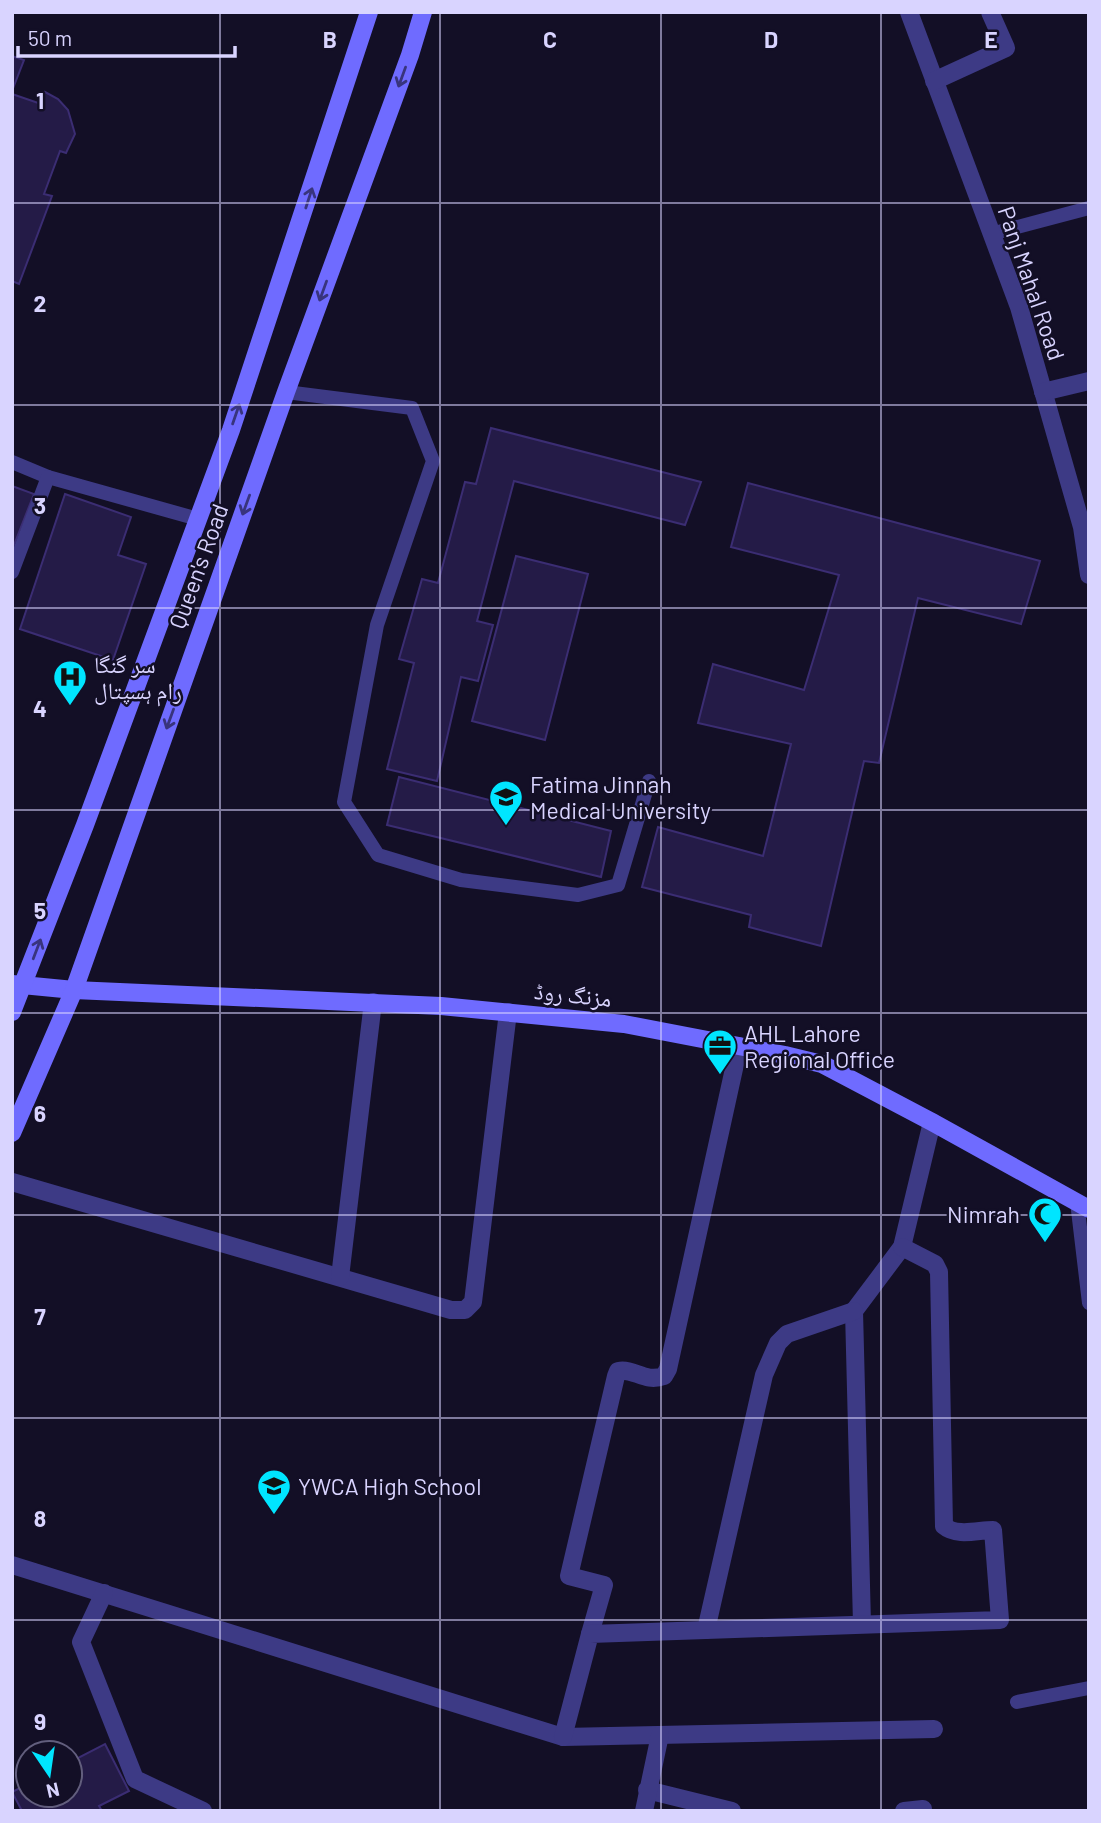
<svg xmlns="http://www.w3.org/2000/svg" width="1101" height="1823" viewBox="0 0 1101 1823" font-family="Barlow,'Noto Naskh Arabic',sans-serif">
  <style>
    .building { fill: #241b47; stroke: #3b2d73; stroke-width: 2 }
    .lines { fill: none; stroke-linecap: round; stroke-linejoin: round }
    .lane { stroke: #3d3a85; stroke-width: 14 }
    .street { stroke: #3d3a85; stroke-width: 18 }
    .secondary { stroke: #6f6bff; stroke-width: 18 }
    .oneway { stroke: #38347d }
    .grid { fill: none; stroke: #d9d4ff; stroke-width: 2; stroke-opacity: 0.55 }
    .labels { text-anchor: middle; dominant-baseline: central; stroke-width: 5; stroke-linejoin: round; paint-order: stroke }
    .street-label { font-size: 23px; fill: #d9d4ff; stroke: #130f26 }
    .poi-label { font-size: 23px; fill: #d9d4ff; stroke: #130f26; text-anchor: start }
    .grid-label { font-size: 23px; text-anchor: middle; font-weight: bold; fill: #d9d4ff; stroke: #130f26; stroke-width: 5; stroke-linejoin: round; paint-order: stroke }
  </style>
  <rect width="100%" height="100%" fill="#130f26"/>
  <!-- building -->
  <g class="building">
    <polygon points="12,56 24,60 12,91"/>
    <polygon points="45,92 58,99 68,110 75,134 66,153 60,151 44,194 52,196 19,284 12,281 12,94 41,104"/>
    <polygon points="491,428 701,482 685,525 514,481 477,621 493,625 478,681 461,677 437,781 387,769 414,663 399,659 422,579 438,583 465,482 476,484"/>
    <polygon points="748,483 1040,561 1021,624 918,598 879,763 864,761 821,946 749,927 751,915 642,887 658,827 763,856 791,744 698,723 713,664 804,690 839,575 731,547"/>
    <polygon points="12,486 34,494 12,550"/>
    <polygon points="65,494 131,517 118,555 146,564 113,660 20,629"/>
    <polygon points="516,556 588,574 545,740 472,721"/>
    <polygon points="399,777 611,831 601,877 387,825"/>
    <polygon points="105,1744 129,1791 99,1806 102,1811 22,1811 12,1792 28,1784 28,1795 70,1795 70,1762"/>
  </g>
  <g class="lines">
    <!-- lane -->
    <g class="lane">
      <polyline points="991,234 1089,208"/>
      <polyline points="286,392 412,408 433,461 377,625 344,802 378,855 461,880 578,895 618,885 649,781"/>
      <polyline points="12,462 48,477"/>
      <polyline points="12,572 48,477 198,519"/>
      <polyline points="1077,1202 1089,1303"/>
      <polyline points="1017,1702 1089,1688"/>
    </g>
    <!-- street -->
    <g class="street">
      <polyline points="909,12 1019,307 1082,527 1089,575"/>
      <polyline points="934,81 1006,48 990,12"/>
      <polyline points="1043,392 1089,381"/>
      <polyline points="12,1182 451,1310 465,1310 473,1302 508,1012"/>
      <polyline points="340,1277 373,1002"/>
      <polyline points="12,1565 563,1737 934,1729"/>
      <polyline points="104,1593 81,1642 135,1779 203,1811"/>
      <polyline points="862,1624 854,1311 902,1247 932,1122"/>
      <polyline points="706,1630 764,1375 778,1343 787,1334 854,1311"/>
      <path d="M590,1634L604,1585L569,1576L616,1376L618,1371C635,1368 644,1383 664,1376L668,1369L739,1046"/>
      <path d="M563,1737L590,1634L1000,1620L993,1530C978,1530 957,1537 944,1526L939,1272L935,1264L902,1247"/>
      <polyline points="647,1790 732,1811"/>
      <polyline points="644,1811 660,1735"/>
      <polyline points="904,1811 923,1809"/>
    </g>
    <!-- secondary -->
    <g class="secondary">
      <polyline points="12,984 74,990 441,1006 624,1024 785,1055 822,1064 932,1122 1089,1209"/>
      <polyline points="12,1012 85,825 231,430 369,12"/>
      <polyline points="12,1133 74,990 286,392 410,55 423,12"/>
    </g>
  </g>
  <!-- one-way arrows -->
  <defs><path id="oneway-shaft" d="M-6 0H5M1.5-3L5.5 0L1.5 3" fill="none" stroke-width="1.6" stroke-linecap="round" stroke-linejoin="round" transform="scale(1.75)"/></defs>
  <g class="oneway">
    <use href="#oneway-shaft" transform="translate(402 77) rotate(110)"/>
    <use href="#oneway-shaft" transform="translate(309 198) rotate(-72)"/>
    <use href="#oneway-shaft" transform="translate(323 291) rotate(110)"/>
    <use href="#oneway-shaft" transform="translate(236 414) rotate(-71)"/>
    <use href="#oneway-shaft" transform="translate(246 505) rotate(110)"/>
    <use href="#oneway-shaft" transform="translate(170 719) rotate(110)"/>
    <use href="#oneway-shaft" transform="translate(37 949) rotate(-69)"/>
  </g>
  <!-- grid -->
  <path class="grid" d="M220,12V1811M440,12V1811M661,12V1811M881,12V1811M12,203H1089M12,405H1089M12,608H1089M12,810H1089M12,1013H1089M12,1215H1089M12,1418H1089M12,1620H1089"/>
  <!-- icons -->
  <defs>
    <g id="hospital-pin" transform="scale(1.75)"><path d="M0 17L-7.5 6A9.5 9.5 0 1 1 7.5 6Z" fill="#00e5ff" stroke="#130f26"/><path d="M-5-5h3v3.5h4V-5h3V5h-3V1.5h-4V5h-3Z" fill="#111"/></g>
    <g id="university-pin" transform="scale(1.75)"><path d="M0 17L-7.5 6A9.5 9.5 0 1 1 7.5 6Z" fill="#00e5ff" stroke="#130f26"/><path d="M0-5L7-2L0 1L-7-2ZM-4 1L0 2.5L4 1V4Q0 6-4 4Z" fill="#111"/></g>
    <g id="office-pin" transform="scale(1.75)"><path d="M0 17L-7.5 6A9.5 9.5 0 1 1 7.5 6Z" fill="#00e5ff" stroke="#130f26"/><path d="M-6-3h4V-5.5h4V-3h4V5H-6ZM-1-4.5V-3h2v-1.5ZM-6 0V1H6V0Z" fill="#111"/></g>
    <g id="mosque-pin" transform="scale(1.75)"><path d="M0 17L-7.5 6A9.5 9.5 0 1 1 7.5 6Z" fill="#00e5ff" stroke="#130f26"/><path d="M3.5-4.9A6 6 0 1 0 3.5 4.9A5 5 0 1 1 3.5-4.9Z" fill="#111"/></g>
    <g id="school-pin" transform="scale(1.75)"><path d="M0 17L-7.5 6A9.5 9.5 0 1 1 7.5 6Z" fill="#00e5ff" stroke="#130f26"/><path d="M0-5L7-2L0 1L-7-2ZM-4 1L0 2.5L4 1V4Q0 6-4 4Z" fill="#111"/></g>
  </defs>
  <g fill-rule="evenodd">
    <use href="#hospital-pin" x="70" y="677"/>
    <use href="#university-pin" x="506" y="797"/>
    <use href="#office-pin" x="720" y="1046"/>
    <use href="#mosque-pin" x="1045" y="1214"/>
    <use href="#school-pin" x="274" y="1486"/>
  </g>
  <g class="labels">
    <!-- street labels -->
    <g class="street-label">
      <text transform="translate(1032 283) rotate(71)">Panj Mahal Road</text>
      <text transform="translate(198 566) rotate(-70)">Queen's Road</text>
      <text transform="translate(573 994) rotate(6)">مزنگ روڈ</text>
    </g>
    <!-- poi labels -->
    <g class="poi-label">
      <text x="94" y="664">سر گنگا<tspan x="94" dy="26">رام ہسپتال</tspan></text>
      <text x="530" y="784">Fatima Jinnah<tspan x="530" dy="26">Medical University</tspan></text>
      <text x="744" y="1033">AHL Lahore<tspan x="744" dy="26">Regional Office</tspan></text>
      <text x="1020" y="1214" text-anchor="end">Nimrah</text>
      <text x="298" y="1486">YWCA High School</text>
    </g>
  </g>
  <g class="grid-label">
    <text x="330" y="48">B</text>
    <text x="550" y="48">C</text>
    <text x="771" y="48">D</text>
    <text x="991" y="48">E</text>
    <text x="40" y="109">1</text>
    <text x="40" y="312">2</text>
    <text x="40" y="514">3</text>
    <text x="40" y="717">4</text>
    <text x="40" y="919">5</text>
    <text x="40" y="1122">6</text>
    <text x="40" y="1325">7</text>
    <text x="40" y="1527">8</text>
    <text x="40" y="1730">9</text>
  </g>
  <!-- border -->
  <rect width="1101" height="1823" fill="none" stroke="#d9d4ff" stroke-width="28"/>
  <!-- north arrow -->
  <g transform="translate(49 1774) rotate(167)"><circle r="33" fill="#130f26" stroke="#625e7d" stroke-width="2"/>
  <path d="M0-5L12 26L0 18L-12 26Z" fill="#00e5ff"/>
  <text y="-10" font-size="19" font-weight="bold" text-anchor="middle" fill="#d9d4ff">N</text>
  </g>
  <!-- scale -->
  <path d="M18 46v10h217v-10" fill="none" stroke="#d9d4ff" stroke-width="3.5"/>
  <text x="28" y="46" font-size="21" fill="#d9d4ff" stroke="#130f26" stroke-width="5" paint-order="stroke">50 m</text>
</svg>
